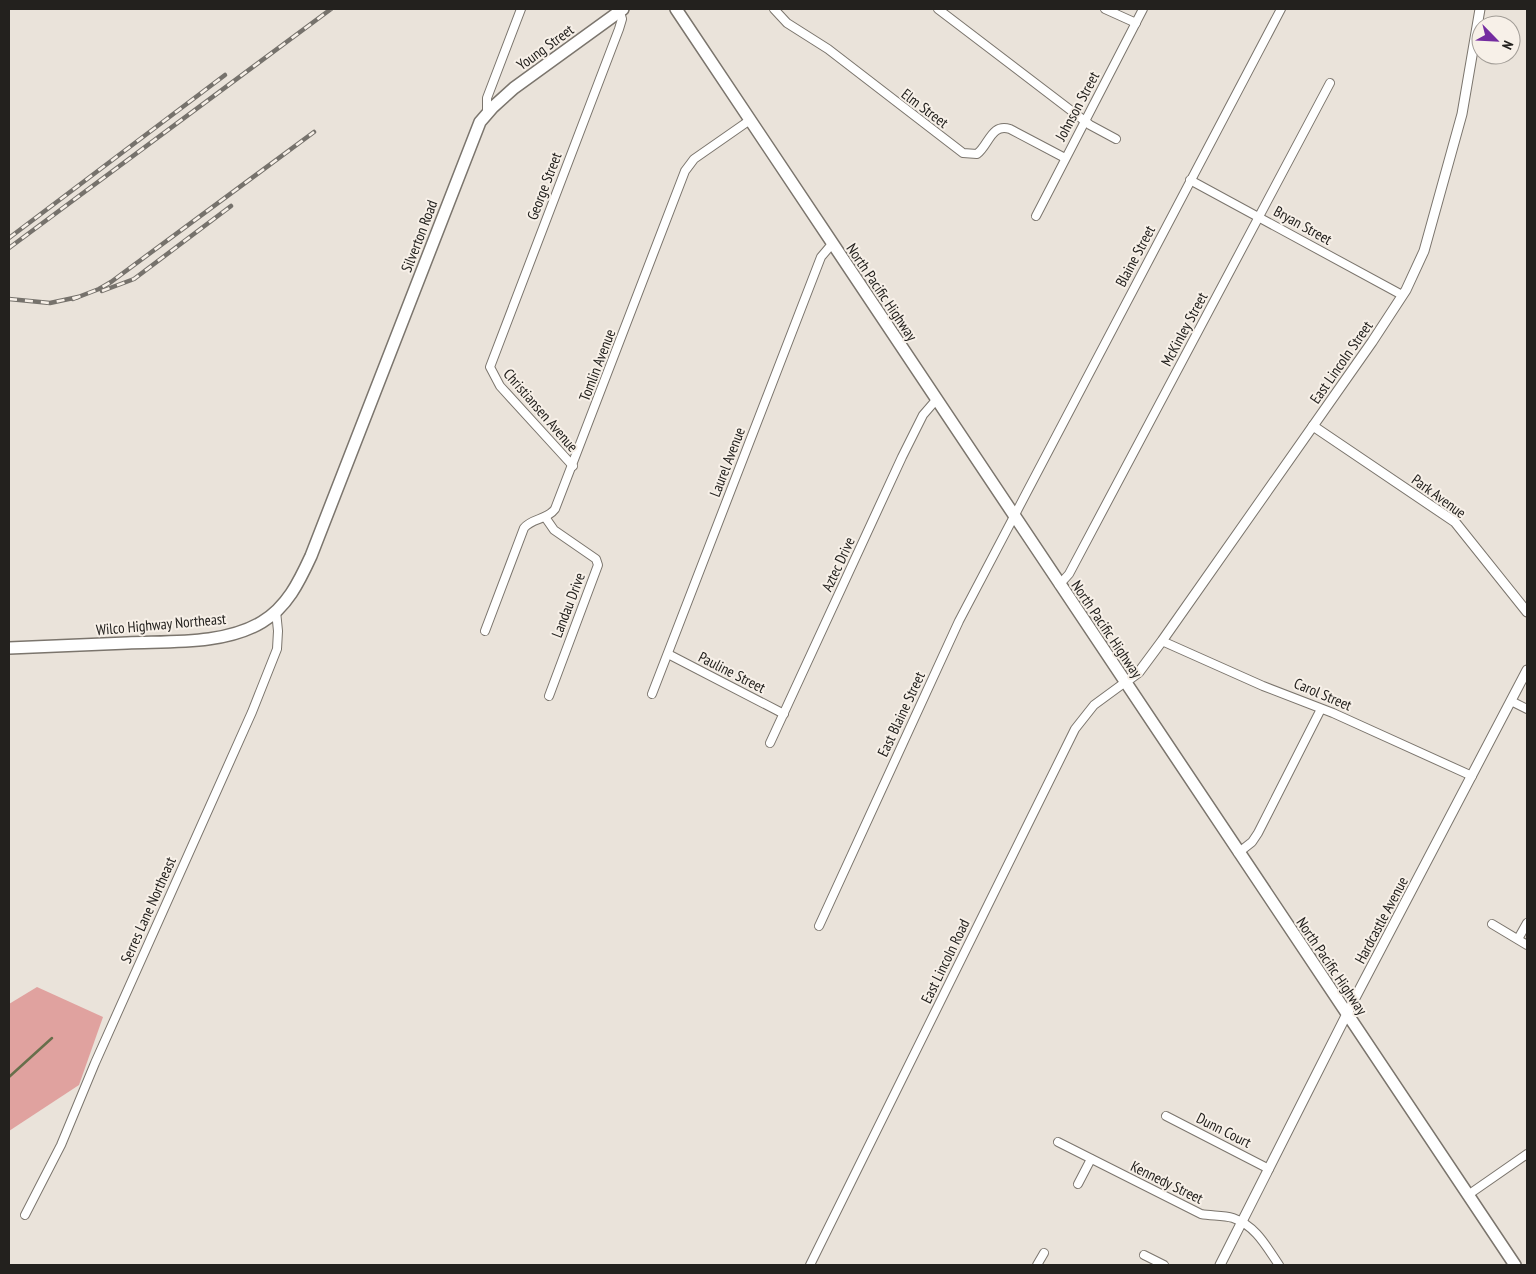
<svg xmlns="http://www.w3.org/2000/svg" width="1536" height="1274" viewBox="0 0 1536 1274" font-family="'PT Sans Narrow',sans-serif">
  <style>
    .forest { fill: #e0a29f }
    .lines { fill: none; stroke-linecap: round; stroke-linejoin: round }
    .stream { stroke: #676f4b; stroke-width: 2.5 }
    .minor-casing { stroke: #7b756d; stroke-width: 10 }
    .tertiary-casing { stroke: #7b756d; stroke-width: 11 }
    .primary-casing { stroke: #7b756d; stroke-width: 14 }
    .minor { stroke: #fff; stroke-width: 8 }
    .tertiary { stroke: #fff; stroke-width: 9 }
    .primary { stroke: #fff; stroke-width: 11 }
    .rail-casing { stroke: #76726c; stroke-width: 4.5 }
    .rail { stroke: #f7f0e8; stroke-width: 2.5; stroke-dasharray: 8; stroke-linecap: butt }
    .labels { text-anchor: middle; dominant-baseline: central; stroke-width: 4; stroke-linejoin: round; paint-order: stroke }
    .street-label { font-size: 15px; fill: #23211e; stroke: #f7f0e8 }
  </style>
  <rect width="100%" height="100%" fill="#eae3da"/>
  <!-- forest -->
  <polygon class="forest" points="37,987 103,1017 79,1085 9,1131 9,1004"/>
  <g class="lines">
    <!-- stream -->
    <polyline class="stream" points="9,1077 52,1038"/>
    <!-- minor casing -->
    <g class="minor-casing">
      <g id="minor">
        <path d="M774,9L787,23L828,49L963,153L977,154C989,145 991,123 1010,129L1065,158"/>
        <polyline points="938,9 1090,125 1116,139"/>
        <polyline points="1105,9 1136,23"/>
        <polyline points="487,112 487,98 521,9"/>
        <polyline points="1190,180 1402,295"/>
        <polyline points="1036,216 1143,9"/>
        <polyline points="573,466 500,386 490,367 619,29 622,19 619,9"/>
        <polyline points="545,517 554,530 596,559 598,565 549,696"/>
        <polyline points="1059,585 1069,574 1330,83"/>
        <path d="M485,631L524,528C532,518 547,520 555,509L685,171L694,159L750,120"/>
        <polyline points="1162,641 1263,686 1333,713 1472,776"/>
        <polyline points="668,654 784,714"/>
        <polyline points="652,694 821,257 832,244"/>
        <polyline points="1511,701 1527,709"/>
        <polyline points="770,743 902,457 923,415 936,400"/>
        <polyline points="1238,853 1252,842 1258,833 1321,709"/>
        <polyline points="1492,924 1527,945"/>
        <polyline points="819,926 959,621 1281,9"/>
        <polyline points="1518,939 1527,923"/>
        <polyline points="1166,1116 1269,1169"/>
        <path d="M1058,1142L1201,1214C1211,1216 1223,1215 1233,1218C1256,1226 1266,1246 1279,1265"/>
        <polyline points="1078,1184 1091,1159"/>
        <polyline points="1468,1195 1527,1154"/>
        <polyline points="25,1215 61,1145 95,1063 252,712 277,649 278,631 276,611"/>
        <polyline points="1144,1255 1164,1265"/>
        <polyline points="810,1265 1075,729 1094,705 1124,683"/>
        <polyline points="1037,1265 1044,1253"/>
      </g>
    </g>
    <!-- tertiary casing -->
    <g class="tertiary-casing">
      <g id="tertiary">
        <polyline points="1313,426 1455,522 1527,612"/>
        <polyline points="1124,683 1139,672 1162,641 1372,342 1406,290 1424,251 1462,114 1480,9"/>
        <polyline points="1220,1265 1355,998 1527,670"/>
      </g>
    </g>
    <!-- primary casing -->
    <g class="primary-casing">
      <g id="primary">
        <polyline points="676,9 1515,1265"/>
        <path d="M9,648C48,646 88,645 127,643C169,641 224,645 262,622C287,607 299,582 311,556L480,122L493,107L514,88L623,9"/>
      </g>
    </g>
    <!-- minor -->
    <use href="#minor" class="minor"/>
    <!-- tertiary -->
    <use href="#tertiary" class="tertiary"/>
    <!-- primary -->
    <use href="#primary" class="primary"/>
    <!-- rail casing -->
    <g class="rail-casing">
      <g id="rail">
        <polyline points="9,238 225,75"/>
        <polyline points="9,248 331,9"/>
        <polyline points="102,291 134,279 231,206"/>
        <polyline points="9,299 50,303 78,297"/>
        <polyline points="73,299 99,289 111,282 314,132"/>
      </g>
    </g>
    <!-- rail -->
    <use href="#rail" class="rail"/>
  </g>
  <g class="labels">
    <!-- street labels -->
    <g class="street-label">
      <text transform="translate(545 47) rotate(-36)">Young Street</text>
      <text transform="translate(1077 106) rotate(-62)">Johnson Street</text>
      <text transform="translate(925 108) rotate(37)">Elm Street</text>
      <text transform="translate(544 186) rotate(-69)">George Street</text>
      <text transform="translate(1303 225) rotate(29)">Bryan Street</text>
      <text transform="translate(419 236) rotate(-69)">Silverton Road</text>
      <text transform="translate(1135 256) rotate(-62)">Blaine Street</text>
      <text transform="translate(882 292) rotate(56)">North Pacific Highway</text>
      <text transform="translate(1184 329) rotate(-62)">McKinley Street</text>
      <text transform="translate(1341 362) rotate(-55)">East Lincoln Street</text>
      <text transform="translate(597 365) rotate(-69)">Tomlin Avenue</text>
      <text transform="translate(541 410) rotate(49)">Christiansen Avenue</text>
      <text transform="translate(727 462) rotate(-69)">Laurel Avenue</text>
      <text transform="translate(1439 496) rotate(36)">Park Avenue</text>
      <text transform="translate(838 564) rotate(-65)">Aztec Drive</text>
      <text transform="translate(568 605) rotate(-69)">Landau Drive</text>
      <text transform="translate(161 624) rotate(-5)">Wilco Highway Northeast</text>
      <text transform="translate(1107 629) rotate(56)">North Pacific Highway</text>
      <text transform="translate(732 672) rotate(27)">Pauline Street</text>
      <text transform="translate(1323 694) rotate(23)">Carol Street</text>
      <text transform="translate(901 714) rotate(-65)">East Blaine Street</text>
      <text transform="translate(148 910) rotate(-66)">Serres Lane Northeast</text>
      <text transform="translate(1381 920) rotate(-62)">Hardcastle Avenue</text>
      <text transform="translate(945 961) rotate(-64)">East Lincoln Road</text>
      <text transform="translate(1332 966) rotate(56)">North Pacific Highway</text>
      <text transform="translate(1224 1130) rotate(27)">Dunn Court</text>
      <text transform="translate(1167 1182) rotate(26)">Kennedy Street</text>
    </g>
  </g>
  <!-- border -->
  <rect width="1536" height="1274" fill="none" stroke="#23211e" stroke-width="20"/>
  <!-- north arrow -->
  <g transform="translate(1496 40) rotate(114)"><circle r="24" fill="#f7f0e8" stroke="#a29d97"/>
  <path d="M0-4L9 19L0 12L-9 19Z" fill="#742ca0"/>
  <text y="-8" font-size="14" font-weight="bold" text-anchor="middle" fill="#23211e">N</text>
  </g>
</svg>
